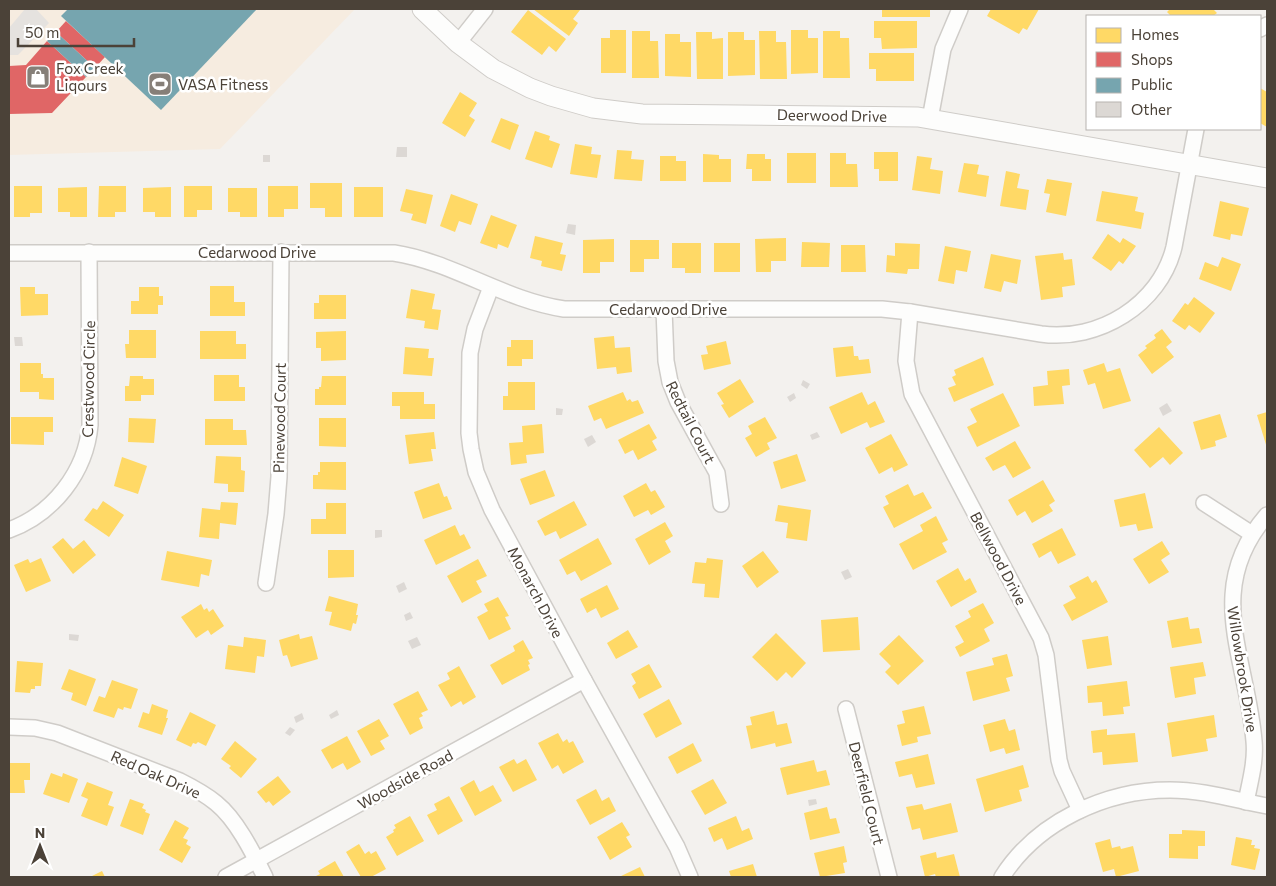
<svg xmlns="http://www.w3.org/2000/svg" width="1276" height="886" viewBox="0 0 1276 886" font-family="Commissioner,sans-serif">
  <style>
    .commercial { fill: #f6ece0 }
    .parking { fill: #e5e2df }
    .homes { fill: #ffd966 }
    .shops { fill: #e06666 }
    .public { fill: #76a5af }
    .building { fill: #dcd8d4 }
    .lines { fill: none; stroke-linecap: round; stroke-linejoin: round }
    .minor-casing { stroke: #cfccc8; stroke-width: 18 }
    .tertiary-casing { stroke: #cfccc8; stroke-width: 21 }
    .minor { stroke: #fdfdfc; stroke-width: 15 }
    .tertiary { stroke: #fdfdfc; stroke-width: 19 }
    .labels { text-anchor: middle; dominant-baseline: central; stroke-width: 5; stroke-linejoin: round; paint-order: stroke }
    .poi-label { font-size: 15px; fill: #4b4238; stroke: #fff; text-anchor: start }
    .street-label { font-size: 15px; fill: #4b4238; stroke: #fff }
  </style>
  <rect width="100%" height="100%" fill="#f3f1ee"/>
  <!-- commercial -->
  <polygon class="commercial" points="9,9 355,9 220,149 9,155"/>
  <!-- parking -->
  <polygon class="parking" points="25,9 36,9 49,23 18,55 9,55 9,28"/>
  <!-- homes -->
  <g class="homes">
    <polygon points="533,9 579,9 580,10 573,19 578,23 569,36"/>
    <rect x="882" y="9" width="48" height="8"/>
    <polygon points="991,9 1039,9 1027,30 1023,28 1019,34 987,16"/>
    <polygon points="1170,9 1213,9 1217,13 1213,16 1171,16 1167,12"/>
    <polygon points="528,10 566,39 556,52 549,46 542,55 511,32"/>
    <polygon points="874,21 917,21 917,48 882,49 881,38 874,38"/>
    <polygon points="610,30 626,30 626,73 601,73 601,38 610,38"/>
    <polygon points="791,30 808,30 808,38 818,38 818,73 791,74"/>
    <polygon points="632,31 650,31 650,41 658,41 659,78 632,78"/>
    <polygon points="759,31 776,31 776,42 786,42 787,79 760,79"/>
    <polygon points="823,31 840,31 840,38 849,38 850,78 823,78"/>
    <polygon points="696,32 712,32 712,39 723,38 723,79 697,79"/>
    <polygon points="728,32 744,32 744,40 755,40 755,75 728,76"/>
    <polygon points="665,34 680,34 680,42 691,42 691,77 665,76"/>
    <polygon points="869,53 914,53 914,81 876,81 876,69 869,69"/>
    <polygon points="1260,88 1267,92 1267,127 1260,123"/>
    <polygon points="460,92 477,103 469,116 475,120 465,137 442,123"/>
    <polygon points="501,118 519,125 510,150 491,142"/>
    <polygon points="535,131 550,136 549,140 560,144 552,168 525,159"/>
    <polygon points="575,144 592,147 591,154 601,155 597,178 570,174"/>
    <polygon points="617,150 632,151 631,159 644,160 642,181 614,179"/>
    <polygon points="874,152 898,152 898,181 879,181 879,169 874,169"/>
    <rect x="787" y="153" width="29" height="30"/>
    <polygon points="830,153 846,153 846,164 857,164 858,187 830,187"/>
    <polygon points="703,154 719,155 719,159 731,159 731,182 703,182"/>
    <polygon points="747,154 765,154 765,159 771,159 771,181 752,181 752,169 746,169"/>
    <polygon points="660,156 676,156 676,161 686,161 686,181 660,181"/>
    <polygon points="917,156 932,158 930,169 943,171 940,194 912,190"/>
    <polygon points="964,163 979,165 977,174 989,176 986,197 958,192"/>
    <polygon points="1006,171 1020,174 1017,188 1029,190 1026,210 1000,206"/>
    <polygon points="1047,179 1072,183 1066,216 1046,212 1050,194 1044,193"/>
    <polygon points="310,183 342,183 342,217 325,217 325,208 310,208"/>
    <polygon points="14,186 42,186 42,213 30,213 30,217 14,217"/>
    <polygon points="99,186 126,186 126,212 115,212 115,217 98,217"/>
    <polygon points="184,186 212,186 212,210 197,210 197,217 184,217"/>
    <polygon points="268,186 298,186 298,209 284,209 284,217 268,217"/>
    <polygon points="87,187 87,217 70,217 70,212 58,212 58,188"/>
    <polygon points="171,187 171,217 155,217 155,212 143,212 143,188"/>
    <rect x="354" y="187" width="29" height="30"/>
    <polygon points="228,188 257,188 257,217 240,217 240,212 228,212"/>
    <polygon points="406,189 433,195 426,224 411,220 413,214 400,211"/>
    <polygon points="1102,191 1138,197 1135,211 1144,213 1141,229 1096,221"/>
    <polygon points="451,194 478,204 471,225 459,221 455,232 440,226"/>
    <polygon points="1220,201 1249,208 1242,236 1231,234 1230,240 1213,236"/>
    <polygon points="491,215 517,225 508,248 498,244 497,249 480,243"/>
    <polygon points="1108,234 1120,243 1123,238 1136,246 1123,264 1119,261 1111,271 1092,258"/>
    <polygon points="535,236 563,243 560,254 566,255 562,271 541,266 542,261 530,258"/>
    <polygon points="786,238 786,261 771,261 771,272 756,272 755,239"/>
    <polygon points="614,239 614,262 600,262 600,273 583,273 583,240"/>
    <polygon points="630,240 659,240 659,259 644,259 644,272 630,272"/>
    <polygon points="802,242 830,243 829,267 801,267"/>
    <polygon points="672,243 701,243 701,273 685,273 685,268 672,268"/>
    <rect x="714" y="243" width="26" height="29"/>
    <polygon points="895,243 920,244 919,269 908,269 907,274 886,272 887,255 895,256"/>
    <polygon points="841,245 865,245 866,272 841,272"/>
    <polygon points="945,246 971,251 967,272 956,270 954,284 938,281"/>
    <polygon points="1063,253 1064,260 1072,259 1075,285 1062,287 1063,297 1041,300 1035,256"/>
    <polygon points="991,254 1021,260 1017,284 1004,281 1001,292 984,288"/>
    <polygon points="1222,257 1241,264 1231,291 1199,279 1205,262 1218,267"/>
    <polygon points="210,286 234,286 234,302 245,302 245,316 210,316"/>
    <polygon points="20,287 35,287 35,294 48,294 48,315 21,316"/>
    <polygon points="139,287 159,287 159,296 163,296 163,305 158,305 158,314 131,314 131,301 139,301"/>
    <polygon points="411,289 435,294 432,309 441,310 438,330 424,328 425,321 406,318"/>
    <polygon points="319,295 346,295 346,319 314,319 314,303 319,303"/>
    <polygon points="1194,297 1215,313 1200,333 1189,325 1185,330 1172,321 1185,303 1188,305"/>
    <polygon points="1162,329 1172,342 1166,347 1174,357 1152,374 1138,355 1147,348 1145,346 1156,338 1154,335"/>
    <polygon points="129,330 156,330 156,358 126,358 125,344 129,344"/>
    <polygon points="200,331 236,331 236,344 246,344 246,359 200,359"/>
    <polygon points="346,331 346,360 321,361 321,348 316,348 316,332"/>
    <polygon points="614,336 615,348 630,347 632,372 617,374 616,367 597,369 594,338"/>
    <polygon points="511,340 533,340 533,359 522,359 522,366 507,366 507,347 511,347"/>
    <polygon points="726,341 731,364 704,370 701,355 708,354 706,346"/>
    <polygon points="853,346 854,356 858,356 859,360 869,359 871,373 836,377 833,348"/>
    <polygon points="405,347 429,349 428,358 434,358 432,376 403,374"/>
    <polygon points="983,357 994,385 954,402 948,388 956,385 952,377 956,375 954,370"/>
    <polygon points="20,363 41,363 41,374 43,374 43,378 54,378 54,400 39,399 39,392 20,392"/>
    <polygon points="1104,363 1107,372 1120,368 1131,401 1103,409 1095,383 1088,385 1083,370"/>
    <polygon points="1069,369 1070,385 1062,386 1064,404 1034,406 1033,387 1048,385 1047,371"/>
    <polygon points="214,375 239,375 239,387 245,387 245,401 214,401"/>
    <polygon points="130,376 143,376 143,379 154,379 154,395 141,395 141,401 125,401 125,386 129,386"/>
    <polygon points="322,376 346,376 346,405 315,405 315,389 319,389 319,387 321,387"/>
    <polygon points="740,379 754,402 729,418 721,405 724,404 717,393"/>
    <polygon points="508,382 535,382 535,410 503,410 503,396 508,396"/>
    <polygon points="392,392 424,392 424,404 435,404 435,419 400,419 400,406 392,406"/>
    <polygon points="623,392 627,401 630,399 632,402 638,400 644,413 606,429 601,418 594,421 588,406"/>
    <polygon points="862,392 868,405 875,401 885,422 870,428 867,422 841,434 829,407"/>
    <polygon points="1003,393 1020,426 977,447 967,427 977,422 970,409"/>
    <polygon points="1267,412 1267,448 1257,415"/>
    <polygon points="1220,414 1227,437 1215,441 1216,446 1201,450 1193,422"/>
    <polygon points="11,417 53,417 53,432 44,432 44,445 11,444"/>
    <polygon points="765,417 777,438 767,443 770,449 756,457 745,438 752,434 748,426"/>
    <polygon points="129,418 156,419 154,443 128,442"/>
    <polygon points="319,418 346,418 346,447 319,446"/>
    <polygon points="205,419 233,419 233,430 246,430 247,445 205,445"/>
    <polygon points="542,424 544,453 526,455 527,463 511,465 509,443 523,442 522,426"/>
    <polygon points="649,424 657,438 652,441 657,450 638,460 633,450 625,454 618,440"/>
    <polygon points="1159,427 1183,453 1170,465 1163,457 1150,468 1134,450"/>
    <polygon points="434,432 436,449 431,449 433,461 409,464 405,435"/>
    <polygon points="891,434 908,465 894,472 892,467 879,474 865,448"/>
    <polygon points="1015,441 1031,468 1013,478 1005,465 993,471 985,458"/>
    <polygon points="797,454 806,481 781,489 773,462"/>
    <polygon points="216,456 241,457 241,470 245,471 244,492 228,492 228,484 214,483"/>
    <polygon points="122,457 147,466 138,494 114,486"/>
    <polygon points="320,462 346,462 346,490 313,489 313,475 318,475 318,472 320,472"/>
    <polygon points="545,470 555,496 530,505 520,479"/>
    <polygon points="1043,480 1055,501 1049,505 1053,511 1032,523 1025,511 1017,516 1008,500"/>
    <polygon points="439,483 444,497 447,496 452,509 423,519 414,492"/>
    <polygon points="646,483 651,492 655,490 665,507 651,515 648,510 634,517 623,496"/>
    <polygon points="908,484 914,496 923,492 932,508 894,528 883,507 889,504 885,496"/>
    <polygon points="1145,493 1153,528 1138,531 1136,524 1120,527 1114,500"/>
    <polygon points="103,501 124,515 109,537 84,520 93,508 97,510"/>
    <polygon points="574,501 587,525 560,539 556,531 545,536 537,521"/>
    <polygon points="221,502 238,503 236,525 220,523 219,539 199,537 202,508 220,510"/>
    <polygon points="326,503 346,503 346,534 311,534 311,519 326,519"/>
    <polygon points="778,505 811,510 807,541 786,538 788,523 775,521"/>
    <polygon points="936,516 948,540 942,543 947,552 913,570 899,544 923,531 920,525"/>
    <polygon points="665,522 673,536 665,541 671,552 649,565 635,539"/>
    <polygon points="455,525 460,536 464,534 471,548 436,565 424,540"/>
    <polygon points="1062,528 1076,555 1058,564 1051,551 1039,558 1032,544"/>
    <polygon points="63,538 73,549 84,540 96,555 73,574 52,547"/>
    <polygon points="598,538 612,564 581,581 575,571 567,575 559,560"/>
    <polygon points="1162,541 1170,554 1161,560 1169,572 1149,584 1133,559"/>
    <polygon points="328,550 354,550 354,577 328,578"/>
    <polygon points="167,551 212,560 209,576 201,574 199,587 161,580"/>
    <polygon points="763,551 779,572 757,588 742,566"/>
    <polygon points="41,558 51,581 26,592 14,565 28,559 30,563"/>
    <polygon points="707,558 723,560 719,598 704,597 705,584 692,583 695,562 706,563"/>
    <polygon points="478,559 487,576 476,581 482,592 462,603 447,576"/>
    <polygon points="958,568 965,581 970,578 977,592 951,607 936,581"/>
    <polygon points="1088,576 1092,583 1096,580 1108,602 1072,621 1063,605 1076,598 1069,586"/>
    <polygon points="607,585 619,609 601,618 596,608 587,613 580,599"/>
    <polygon points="329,596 358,604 356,615 358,615 356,624 353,623 351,631 329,625 332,612 325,611"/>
    <polygon points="498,597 509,616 505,617 511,629 489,640 477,617 488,611 484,604"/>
    <polygon points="983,603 994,623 984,629 990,641 960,657 955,647 964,642 955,626 971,617 968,611"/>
    <polygon points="201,604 204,610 207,608 209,612 213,609 224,626 211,635 208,630 196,638 181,617"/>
    <polygon points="858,617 860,650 823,652 821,620"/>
    <polygon points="1188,617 1190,629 1199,628 1202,643 1172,648 1167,621"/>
    <polygon points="628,630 638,647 616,659 607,643"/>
    <polygon points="776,633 806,663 792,678 786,672 777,681 752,657"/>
    <polygon points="299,634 300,639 312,636 318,659 291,667 287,655 283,656 279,640"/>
    <polygon points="899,635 924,661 898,685 885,672 891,666 879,654"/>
    <polygon points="1108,636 1112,665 1087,669 1082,640"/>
    <polygon points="244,637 266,640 264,657 257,656 255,673 225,669 228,645 243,647"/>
    <polygon points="523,640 533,658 528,660 530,664 528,665 530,670 502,685 490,665 515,651 513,646"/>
    <polygon points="1007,654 1013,676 1006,678 1010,691 973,701 966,672 994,665 992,658"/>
    <polygon points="17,661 43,663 41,686 35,686 35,689 31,689 30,693 15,692"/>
    <polygon points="1203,662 1206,676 1194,678 1196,694 1175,698 1170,667"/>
    <polygon points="649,664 662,687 639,699 632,686 636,683 631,674"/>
    <polygon points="459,666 476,697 463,705 461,701 451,707 438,685 450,679 447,673"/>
    <polygon points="69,669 96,679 86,706 71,700 73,693 61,689"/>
    <polygon points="112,680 138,689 131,709 124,707 123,710 118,708 114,718 93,711 99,696 105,698"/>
    <polygon points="1127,681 1130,706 1123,707 1124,714 1103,716 1102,702 1088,703 1087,686"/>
    <polygon points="418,691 428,710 421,713 423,716 419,718 423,728 410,735 393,704"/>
    <polygon points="669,699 682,724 656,738 643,714"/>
    <polygon points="152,704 168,710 166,718 168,718 162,735 138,727 143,712 149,714"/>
    <polygon points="924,706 931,734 917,737 918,742 902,746 897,725 905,723 902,711"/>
    <polygon points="774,711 777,725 787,723 792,743 776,747 775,743 751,749 746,726 752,725 750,717"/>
    <polygon points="190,712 216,725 206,746 198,742 196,744 193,743 191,747 176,740"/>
    <polygon points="1214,715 1217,737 1206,739 1208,751 1172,757 1167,723"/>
    <polygon points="379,719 389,736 380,741 385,749 371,756 357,731"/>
    <polygon points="1005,719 1009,731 1015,729 1020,750 1006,754 1004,748 990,752 983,725"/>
    <polygon points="1107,729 1107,735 1135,733 1138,762 1103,765 1102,752 1093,753 1091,731"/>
    <polygon points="558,733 563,742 567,739 569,743 573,741 584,762 563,774 558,765 552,769 538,743"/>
    <polygon points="347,736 361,762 347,770 343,763 332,769 321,750"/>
    <polygon points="235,741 257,759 241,778 229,768 231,766 221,759"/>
    <polygon points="693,743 702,761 677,774 668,757"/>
    <polygon points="928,754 935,784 916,788 912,774 899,777 895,762"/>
    <polygon points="514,759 517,764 526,759 537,780 513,792 499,767"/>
    <polygon points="814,760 817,772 826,770 830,785 787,795 780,768"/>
    <polygon points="9,763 30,763 30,780 24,780 25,793 9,793"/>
    <polygon points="1023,765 1029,787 1019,790 1022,801 985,812 976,779"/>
    <polygon points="51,773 62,777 63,773 78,779 69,803 43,794"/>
    <polygon points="278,776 291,792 273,806 269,801 266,803 257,792"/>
    <polygon points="713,779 727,803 705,815 691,791"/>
    <polygon points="474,780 480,792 493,785 502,801 475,816 460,788"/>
    <polygon points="87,782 113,792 108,805 114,807 107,826 81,816 88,799 81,796"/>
    <polygon points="596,789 602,801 609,797 616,811 590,825 576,800"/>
    <polygon points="449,796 463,821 438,835 427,815 437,810 434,804"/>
    <polygon points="130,799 144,804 142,808 146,810 145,812 150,814 143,835 120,826"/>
    <polygon points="951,803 958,832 923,840 920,828 912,830 906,807 922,804 924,810"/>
    <polygon points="827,807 830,819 836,818 840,833 810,840 804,813"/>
    <polygon points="410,816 424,841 397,856 386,837 394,832 393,830 396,828 394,825"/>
    <polygon points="736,816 742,831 749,828 753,839 727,850 722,838 714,842 708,828"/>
    <polygon points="175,820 189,828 183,838 188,840 186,844 191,847 182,863 159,850"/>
    <polygon points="622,822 630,835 626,837 632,847 610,860 597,837"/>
    <polygon points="1182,830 1205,831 1205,846 1198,846 1198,859 1169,858 1169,834 1182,834"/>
    <polygon points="1236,837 1252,840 1251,845 1255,845 1254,848 1260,849 1255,870 1231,865"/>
    <polygon points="1110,839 1112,848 1120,846 1121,849 1133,846 1139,871 1116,877 1114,869 1103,872 1095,843"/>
    <polygon points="359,844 365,854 369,851 371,854 376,851 386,869 371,877 361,877 346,852"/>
    <polygon points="844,846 847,862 843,863 845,873 820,877 814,853"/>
    <polygon points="936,852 937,858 954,854 960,877 936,877 935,874 925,877 920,856"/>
    <polygon points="335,861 344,877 314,877 320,874 318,871"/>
    <polygon points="753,864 757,877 731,877 729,871"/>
    <polygon points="640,867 645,877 619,877"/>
    <polygon points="102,871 105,877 90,877"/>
  </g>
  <!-- shops -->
  <g class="shops">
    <polygon points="66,21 105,57 95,68 56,32"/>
    <polygon points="47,41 86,77 52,113 9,114 9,66 26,65"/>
  </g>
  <!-- public -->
  <g class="public">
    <polygon points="68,9 257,9 161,110 61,16"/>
    <polygon points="56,32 95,68 86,77 47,41"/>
  </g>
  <!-- building -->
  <g class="building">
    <polygon points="397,147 407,147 407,157 396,157"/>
    <rect x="263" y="155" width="7" height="7"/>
    <polygon points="568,224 576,225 575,235 566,233"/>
    <polygon points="14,337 22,337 23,346 15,346"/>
    <polygon points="803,380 810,384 807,389 801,385"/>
    <polygon points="794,393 796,398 790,402 787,397"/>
    <polygon points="1167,403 1172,411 1163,416 1159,408"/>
    <polygon points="556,408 563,409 562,415 556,415"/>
    <polygon points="817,432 820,437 812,440 810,435"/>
    <polygon points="592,435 596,442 588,447 584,439"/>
    <polygon points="375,530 382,530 382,537 375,538"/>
    <polygon points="848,569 852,577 845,580 841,572"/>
    <polygon points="404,582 407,589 399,593 396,586"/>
    <polygon points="410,612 413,618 406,621 404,615"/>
    <polygon points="69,634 79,635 78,641 69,640"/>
    <polygon points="417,637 421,645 412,649 408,641"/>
    <polygon points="337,710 339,715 331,719 329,715"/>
    <polygon points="302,713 304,719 296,723 294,717"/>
    <polygon points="290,727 295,730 290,736 285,733"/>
    <polygon points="816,799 817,804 809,806 808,800"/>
  </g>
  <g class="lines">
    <!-- minor casing -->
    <g class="minor-casing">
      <g id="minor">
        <polyline points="1260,29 1267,25"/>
        <polyline points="458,43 485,9"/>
        <polyline points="930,119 943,49 960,9"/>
        <path d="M9,253H394C453,262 504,300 564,309H882L910,312L1041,334C1098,342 1160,305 1174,247L1196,129"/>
        <polyline points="491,287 475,329 470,353 469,433 471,449 476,472 492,510 584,680 677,847 690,877"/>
        <polyline points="664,309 666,361 670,382 678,402 717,473 721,504"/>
        <polyline points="910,312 906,361 912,394 1041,638 1046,655 1059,760 1062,771 1080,810"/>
        <polyline points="1204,503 1252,534"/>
        <path d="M9,530C53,514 86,472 90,425L89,252"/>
        <polyline points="266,583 276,514 279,477 281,252"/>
        <polyline points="846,709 889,877"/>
        <path d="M9,727L35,728L57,733L180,781C192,787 205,794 216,803C237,820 253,853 265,877"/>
        <path d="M1246,802C1250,782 1256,761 1254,741C1247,657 1203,589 1267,515"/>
        <polyline points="226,877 584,680"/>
        <path d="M1002,877C1037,822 1105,790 1170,790C1203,790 1235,800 1267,806"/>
      </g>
    </g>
    <!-- tertiary casing -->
    <g class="tertiary-casing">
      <polyline id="tertiary" points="422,9 458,43 493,69 530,88 551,96 593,108 642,114 918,117 1267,178"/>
    </g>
    <!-- minor -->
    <use href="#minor" class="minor"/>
    <!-- tertiary -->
    <use href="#tertiary" class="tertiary"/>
  </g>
  <!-- icons -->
  <defs>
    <g id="shop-square" transform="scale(1.25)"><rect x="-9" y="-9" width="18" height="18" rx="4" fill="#867f78" stroke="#fff"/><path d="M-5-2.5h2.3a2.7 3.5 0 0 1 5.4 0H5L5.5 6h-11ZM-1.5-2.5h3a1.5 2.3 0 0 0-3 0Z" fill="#fff"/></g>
    <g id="stadium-square" transform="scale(1.25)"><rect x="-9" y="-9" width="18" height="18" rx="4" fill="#867f78" stroke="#fff"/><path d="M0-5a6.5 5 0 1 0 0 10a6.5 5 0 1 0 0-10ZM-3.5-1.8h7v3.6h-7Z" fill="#fff"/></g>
  </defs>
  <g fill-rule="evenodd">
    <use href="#shop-square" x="38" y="77"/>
    <use href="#stadium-square" x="160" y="84"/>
  </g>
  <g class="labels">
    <!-- poi labels -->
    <g class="poi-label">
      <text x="56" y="68">Fox Creek<tspan x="56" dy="17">Liqours</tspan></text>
      <text x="178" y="84">VASA Fitness</text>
    </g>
    <!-- street labels -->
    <g class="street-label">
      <text transform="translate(832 115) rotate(1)">Deerwood Drive</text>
      <text x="257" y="252">Cedarwood Drive</text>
      <text x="668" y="309">Cedarwood Drive</text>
      <text transform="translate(88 379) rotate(-89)">Crestwood Circle</text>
      <text transform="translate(279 418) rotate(-89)">Pinewood Court</text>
      <text transform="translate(691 422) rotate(63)">Redtail Court</text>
      <text transform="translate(999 558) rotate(62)">Bellwood Drive</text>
      <text transform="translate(536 592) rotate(62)">Monarch Drive</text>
      <text transform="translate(1243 669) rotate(81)">Willowbrook Drive</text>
      <text transform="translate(156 774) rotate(24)">Red Oak Drive</text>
      <text transform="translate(405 779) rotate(-29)">Woodside Road</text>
      <text transform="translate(867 793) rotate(76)">Deerfield Court</text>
    </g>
  </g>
  <!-- border -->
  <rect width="1276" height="886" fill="none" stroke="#4b4238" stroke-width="20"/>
  <!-- legend -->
  <rect x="1086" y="15" width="175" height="115" fill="#ffffff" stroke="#b7b3af"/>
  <rect x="1096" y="28" width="25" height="15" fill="#ffd966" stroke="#b7b3af"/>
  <text x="1131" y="40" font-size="15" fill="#4b4238">Homes</text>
  <rect x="1096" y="52" width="25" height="15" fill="#e06666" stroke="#b7b3af"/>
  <text x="1131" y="65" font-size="15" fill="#4b4238">Shops</text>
  <rect x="1096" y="78" width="25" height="15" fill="#76a5af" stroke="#b7b3af"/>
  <text x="1131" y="90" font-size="15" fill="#4b4238">Public</text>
  <rect x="1096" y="102" width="25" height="15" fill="#dcd8d4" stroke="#b7b3af"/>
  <text x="1131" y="115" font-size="15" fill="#4b4238">Other</text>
  <!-- north arrow -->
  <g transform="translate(40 846)" stroke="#ffffff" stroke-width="4" paint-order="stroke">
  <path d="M0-4L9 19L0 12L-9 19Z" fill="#4b4238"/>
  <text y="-8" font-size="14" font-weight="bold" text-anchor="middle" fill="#4b4238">N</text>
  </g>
  <!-- scale -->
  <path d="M18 38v8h116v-8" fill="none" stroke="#4b4238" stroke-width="2.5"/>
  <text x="25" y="38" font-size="15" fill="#4b4238" stroke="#ffffff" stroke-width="4" paint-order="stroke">50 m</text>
</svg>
